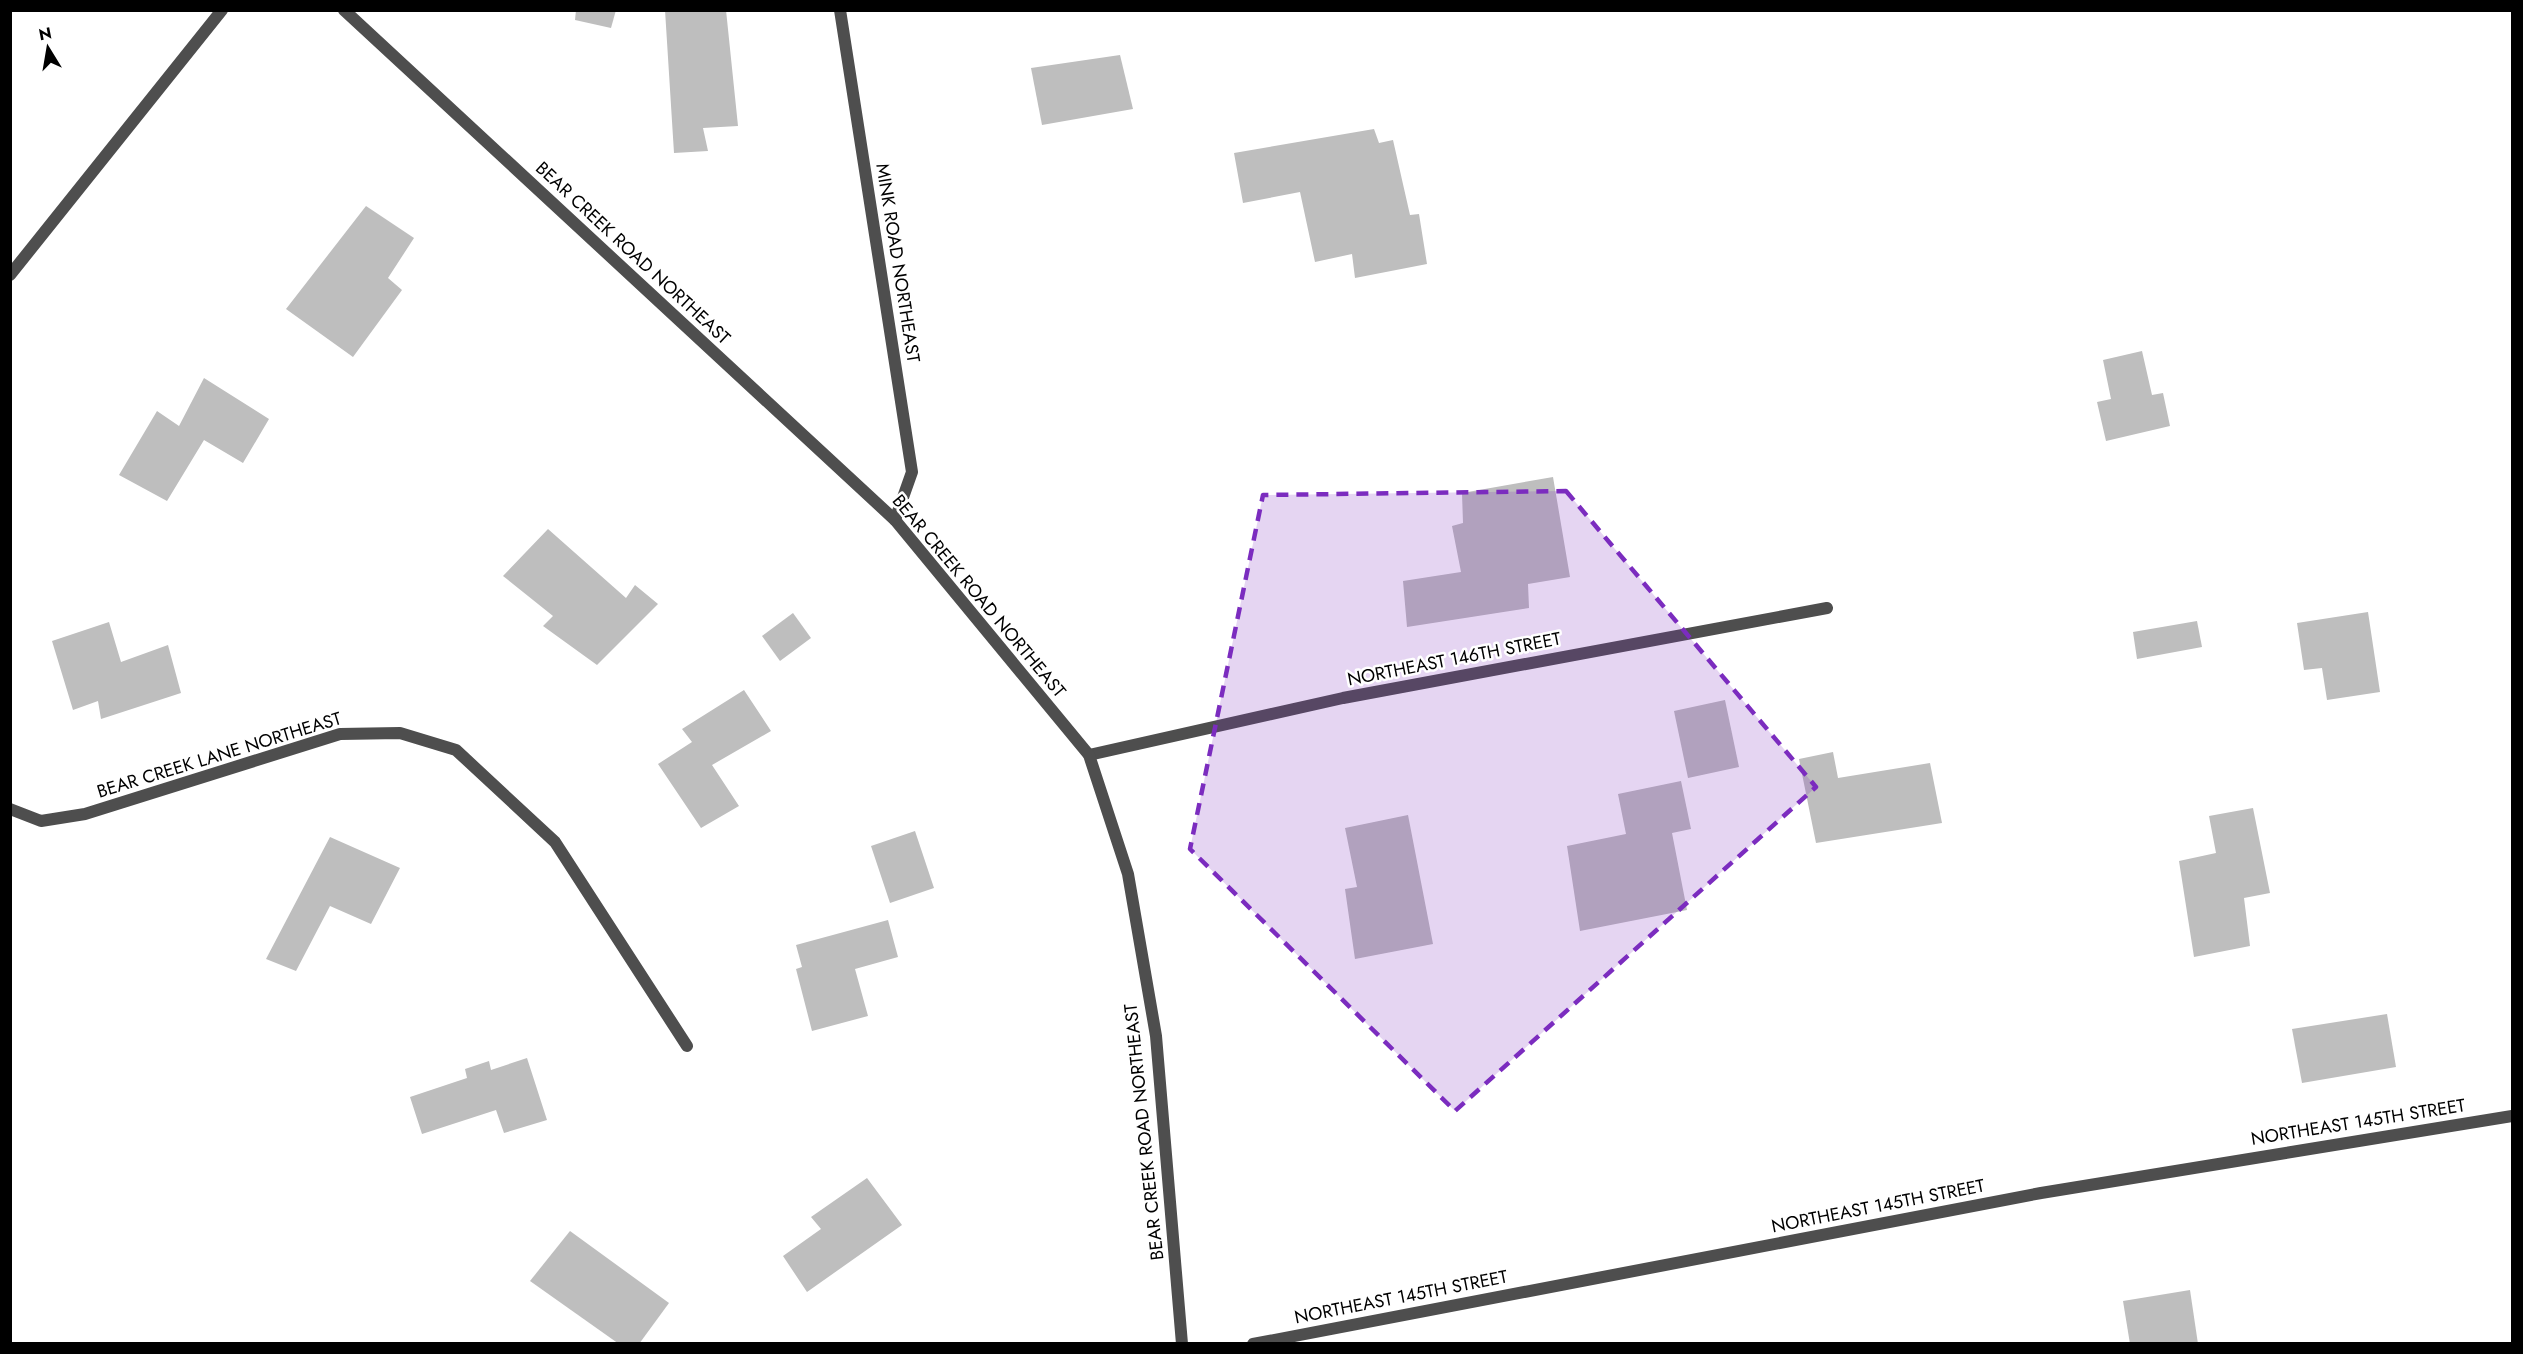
<svg xmlns="http://www.w3.org/2000/svg" width="2523" height="1354" viewBox="0 0 2523 1354" font-family="Jost,sans-serif">
  <style>
    .building { fill: #bebebe }
    .lines { fill: none; stroke-linecap: round; stroke-linejoin: round }
    .minor { stroke: #4e4e4e; stroke-width: 12 }
    .tertiary { stroke: #4e4e4e; stroke-width: 12 }
    .marked { fill: #7b2cbf; fill-opacity: 0.2; stroke: #7b2cbf; stroke-width: 4.5; stroke-dasharray: 12 8; stroke-linejoin: round }
    .labels { text-anchor: middle; dominant-baseline: central; stroke-width: 5; stroke-linejoin: round; paint-order: stroke }
    .street-label { font-size: 18px; fill: #000; stroke: #fff }
  </style>
  <rect width="100%" height="100%" fill="#fff"/>
  <!-- building -->
  <g class="building">
    <polygon points="576,10 616,10 611,28 575,20"/>
    <polygon points="665,10 726,10 738,126 703,128 708,151 674,153"/>
    <polygon points="1120,55 1133,109 1042,125 1031,68"/>
    <polygon points="1374,129 1379,143 1393,140 1410,215 1419,214 1427,264 1355,278 1352,254 1315,262 1300,192 1243,203 1234,153"/>
    <polygon points="366,206 414,238 388,278 402,290 353,357 286,309"/>
    <polygon points="2142,351 2152,395 2163,393 2170,426 2106,441 2097,402 2111,399 2103,360"/>
    <polygon points="204,378 269,419 243,463 204,440 167,501 119,475 157,411 179,426"/>
    <polygon points="1553,477 1570,577 1528,584 1529,608 1407,627 1403,581 1461,572 1452,526 1463,523 1462,493"/>
    <polygon points="548,529 626,598 635,585 658,604 597,665 543,626 553,616 503,576"/>
    <polygon points="2368,612 2380,692 2327,700 2322,668 2304,670 2297,623"/>
    <polygon points="793,613 811,638 780,661 762,636"/>
    <polygon points="2197,621 2202,647 2137,659 2133,632"/>
    <polygon points="109,622 121,662 168,645 181,693 101,719 98,701 73,710 52,641"/>
    <polygon points="744,690 771,731 712,765 739,806 701,828 658,764 692,742 682,729"/>
    <polygon points="1725,700 1739,767 1688,778 1674,711"/>
    <polygon points="1833,752 1838,778 1930,763 1942,823 1816,843 1799,759"/>
    <polygon points="1681,781 1691,829 1672,833 1687,910 1580,931 1567,846 1626,834 1618,794"/>
    <polygon points="2253,808 2270,893 2244,898 2250,946 2194,957 2179,861 2216,853 2209,816"/>
    <polygon points="1408,815 1433,944 1355,959 1345,889 1357,887 1345,828"/>
    <polygon points="915,831 934,888 890,903 871,846"/>
    <polygon points="330,837 400,868 371,924 330,906 296,971 266,959"/>
    <polygon points="888,920 898,957 855,969 868,1016 812,1031 796,969 802,967 796,945"/>
    <polygon points="2387,1014 2396,1067 2302,1083 2292,1029"/>
    <polygon points="527,1058 547,1120 504,1133 496,1110 422,1134 410,1097 467,1078 465,1069 489,1061 491,1070"/>
    <polygon points="867,1178 902,1225 807,1292 783,1256 821,1229 811,1217"/>
    <polygon points="570,1231 669,1303 639,1344 619,1344 530,1281"/>
    <polygon points="2190,1290 2198,1344 2130,1344 2123,1301"/>
  </g>
  <g class="lines">
    <!-- minor -->
    <g class="minor">
      <polyline points="10,275 222,10"/>
      <polyline points="1089,755 1343,698 1827,608"/>
      <polyline points="10,809 41,821 85,814 340,734 400,733 456,750 555,842 687,1046"/>
      <polyline points="1253,1344 2041,1193 2512,1116"/>
    </g>
    <!-- tertiary -->
    <g class="tertiary">
      <polyline points="344,10 895,520 1089,755 1128,874 1156,1036 1182,1344"/>
      <polyline points="840,10 912,472 895,520"/>
    </g>
  </g>
  <!-- marked area -->
  <path class="marked" d="M1566,491L1816,787L1455,1111L1190,849L1263,495Z"/>
  <g class="labels">
    <!-- street labels -->
    <g class="street-label">
      <text transform="translate(633 253) rotate(43)">BEAR CREEK ROAD NORTHEAST</text>
      <text transform="translate(898 263) rotate(81)">MINK ROAD NORTHEAST</text>
      <text transform="translate(979 596) rotate(50)">BEAR CREEK ROAD NORTHEAST</text>
      <text transform="translate(1454 659) rotate(-11)">NORTHEAST 146TH STREET</text>
      <text transform="translate(219 755) rotate(-17)">BEAR CREEK LANE NORTHEAST</text>
      <text transform="translate(2358 1122) rotate(-9)">NORTHEAST 145TH STREET</text>
      <text transform="translate(1144 1132) rotate(-96)">BEAR CREEK ROAD NORTHEAST</text>
      <text transform="translate(1878 1206) rotate(-11)">NORTHEAST 145TH STREET</text>
      <text transform="translate(1401 1297) rotate(-11)">NORTHEAST 145TH STREET</text>
    </g>
  </g>
  <!-- border -->
  <rect width="2523" height="1354" fill="none" stroke="#000000" stroke-width="24"/>
  <!-- north arrow -->
  <g transform="translate(48 48) rotate(349)" stroke="#ffffff" stroke-width="4.5" paint-order="stroke">
  <path d="M0-4.5L10 22L0 15L-10 22Z" fill="#000000"/>
  <text y="-9" font-size="16" font-weight="bold" text-anchor="middle" fill="#000000">N</text>
  </g>
</svg>
